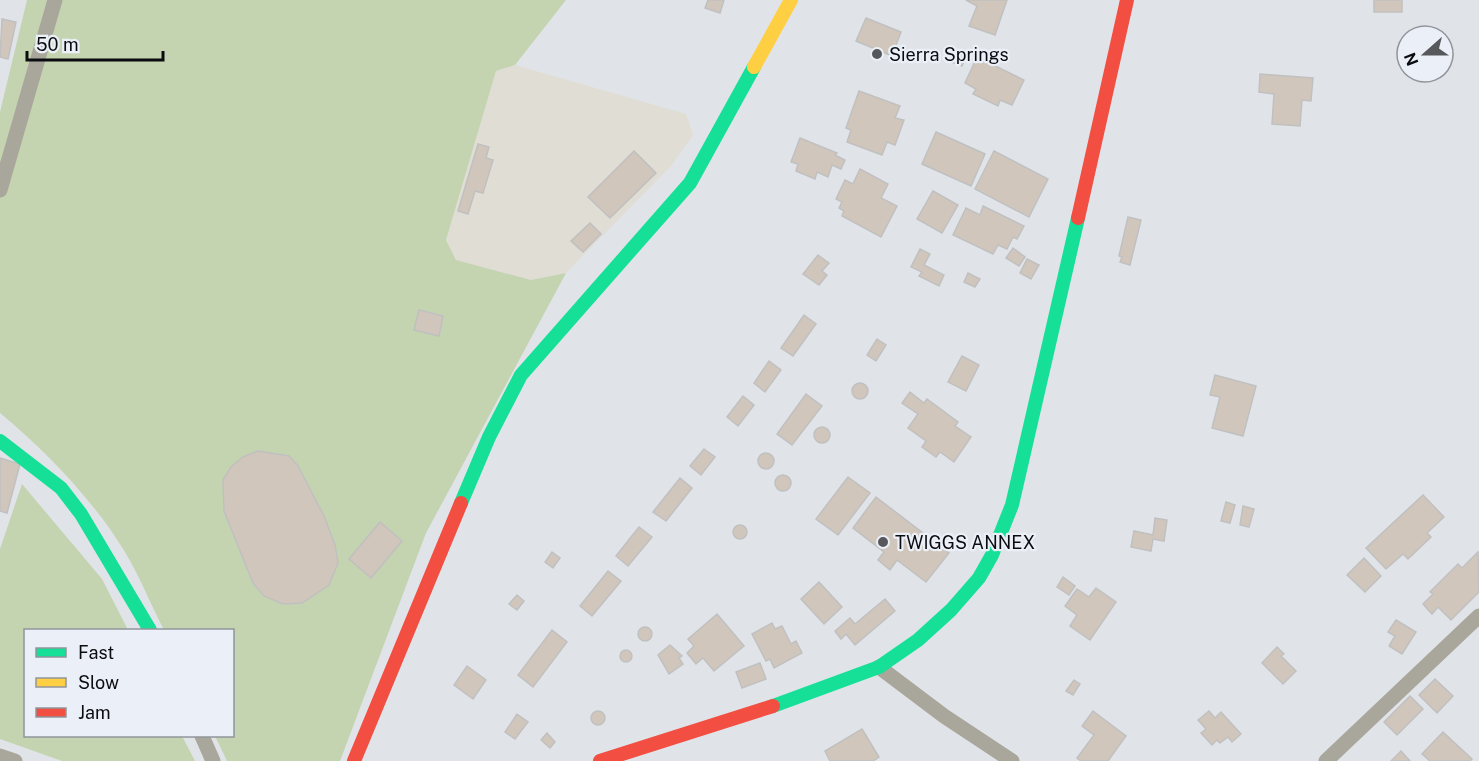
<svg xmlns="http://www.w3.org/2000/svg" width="1479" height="761" viewBox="0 0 1479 761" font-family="'Public Sans',sans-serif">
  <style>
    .industrial { fill: #e0ddd4 }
    .green { fill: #c4d3b0 }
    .building { fill: #d1c6bb; stroke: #c0c0c1; stroke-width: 1.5 }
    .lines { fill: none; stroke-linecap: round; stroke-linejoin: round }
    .street { stroke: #a9a69c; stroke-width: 15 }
    .fast { stroke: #16e098; stroke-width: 14 }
    .slow { stroke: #ffcf43; stroke-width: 14 }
    .jam { stroke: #f24e42; stroke-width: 14 }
    .poi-dot { fill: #56585b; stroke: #ebf0f8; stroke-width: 2 }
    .labels { text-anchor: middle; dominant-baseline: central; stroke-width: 4.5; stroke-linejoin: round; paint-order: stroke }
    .poi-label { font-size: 18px; fill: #0b0c0f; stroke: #ebf0f8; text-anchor: start }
  </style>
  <rect width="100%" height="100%" fill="#e0e4e8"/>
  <!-- industrial -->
  <polygon class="industrial" points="515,65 686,114 693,135 671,166 566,273 531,280 456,260 446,240 496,71"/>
  <!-- green -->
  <g class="green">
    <path d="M27,0H566L515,65L496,71L446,240L456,260L531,280L566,273L426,533L340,761H227L215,736H232V630H164C151,605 140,577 125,552C94,501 46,451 0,413V112Z"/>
    <polygon points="22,484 102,579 128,630 26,630 26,736 182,736 195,761 62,761 0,739 0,549"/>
  </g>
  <!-- building -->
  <g class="building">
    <polygon points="708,0 724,0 720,13 705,8"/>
    <polygon points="966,0 1007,0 995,35 969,26 977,6"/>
    <rect x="1374" y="0" width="28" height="12"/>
    <polygon points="866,18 901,32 892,56 856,41"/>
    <polygon points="2,19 16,22 8,59 0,57"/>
    <polygon points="953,51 966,56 962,66 949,61"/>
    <polygon points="977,57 1024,80 1012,105 1000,100 998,106 973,94 976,89 965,83"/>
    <polygon points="1260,74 1313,78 1311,101 1302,100 1300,126 1272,124 1274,94 1259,92"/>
    <polygon points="859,91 900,106 895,118 904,120 895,145 887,142 882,155 847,142 851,130 846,128"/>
    <polygon points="936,132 985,154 971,186 922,164"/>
    <polygon points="800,138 837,153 835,155 845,160 841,169 832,165 828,177 817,172 815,179 796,171 798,164 791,162"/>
    <polygon points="478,144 489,147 486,158 493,160 483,193 475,191 468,214 458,211"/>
    <polygon points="634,151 656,173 610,218 588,197"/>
    <polygon points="994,151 1048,179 1029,217 975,189"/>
    <polygon points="860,169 888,184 881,198 897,206 881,237 842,216 844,211 839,208 842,202 836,199 845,180 853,184"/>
    <polygon points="933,191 958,205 942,233 917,219"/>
    <polygon points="983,206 1024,226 1017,239 1013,237 1007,249 998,245 993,254 953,235 966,208 980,215"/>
    <polygon points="1128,217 1141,220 1130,265 1120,262 1122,257 1119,256"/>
    <polygon points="590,223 601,234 583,252 571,241"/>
    <polygon points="1013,248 1025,257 1019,266 1006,258"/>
    <polygon points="920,249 930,254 924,265 944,275 939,286 919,276 922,272 911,267"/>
    <polygon points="818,255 829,263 822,271 827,275 819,285 803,274"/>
    <polygon points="1027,259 1039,265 1031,279 1020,273"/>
    <polygon points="968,273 980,279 975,287 964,282"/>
    <polygon points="419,310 443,316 439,336 414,330"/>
    <polygon points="804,315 816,324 793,356 781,348"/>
    <polygon points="877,339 886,345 876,361 867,355"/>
    <polygon points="962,356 979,365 966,391 948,382"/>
    <polygon points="769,361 781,370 765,392 754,383"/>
    <polygon points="1215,375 1256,386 1243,436 1212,428 1220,397 1210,395"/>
    <circle cx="860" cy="391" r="8"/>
    <polygon points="910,392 924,403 927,399 958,422 955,426 971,437 954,462 940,452 936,457 922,447 926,441 908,428 918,414 902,403"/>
    <polygon points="806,394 822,406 792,445 777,434"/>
    <polygon points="743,396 754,405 738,426 727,417"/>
    <circle cx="822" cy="435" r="8"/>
    <polygon points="704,449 715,457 701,475 690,466"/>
    <polygon points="258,451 289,456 298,466 324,516 335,545 338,563 329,585 302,603 283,604 264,596 253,583 224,511 223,480 231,467 243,457"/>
    <circle cx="766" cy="461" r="8"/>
    <polygon points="0,458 20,464 7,513 0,511"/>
    <circle cx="783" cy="483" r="8"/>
    <polygon points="848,477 870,493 838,535 816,519"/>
    <polygon points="680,478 692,488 666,521 653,512"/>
    <polygon points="1423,495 1444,517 1427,533 1431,537 1408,559 1403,554 1386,569 1366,548"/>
    <polygon points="876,497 949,553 926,582 897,560 890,570 878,560 884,552 853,528"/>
    <polygon points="1226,502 1235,505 1230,523 1221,521"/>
    <polygon points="1243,506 1254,509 1249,527 1240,525"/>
    <polygon points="1155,518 1167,520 1164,541 1153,539 1151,551 1131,547 1134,531 1153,535"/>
    <polygon points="380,522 402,541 371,578 349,559"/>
    <circle cx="740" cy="532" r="7"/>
    <polygon points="639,527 652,537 628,566 616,556"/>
    <polygon points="552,552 560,558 553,568 545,562"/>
    <polygon points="1478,552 1479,592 1451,620 1438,607 1432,614 1423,604 1433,594 1430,592 1458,564 1462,568"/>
    <polygon points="1364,558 1381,576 1365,592 1347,575"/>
    <polygon points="608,571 621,581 592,616 580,606"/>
    <polygon points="1063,577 1075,586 1069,595 1057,587"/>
    <polygon points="819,582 842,607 824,624 801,599"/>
    <polygon points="1096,588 1116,602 1090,640 1070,626 1077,615 1065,606 1077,589 1089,597"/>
    <polygon points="517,595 524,601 517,610 509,604"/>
    <polygon points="885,599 895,611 855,645 846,634 841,639 835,631 850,618 855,624"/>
    <polygon points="717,614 744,646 714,671 703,658 696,664 687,653 694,646 688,639"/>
    <polygon points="1396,620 1416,632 1402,654 1389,646 1395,636 1388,632"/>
    <polygon points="772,623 775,629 782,626 791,644 796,641 802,653 774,668 770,659 766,661 752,634"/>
    <circle cx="645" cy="634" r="7"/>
    <polygon points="552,630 567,642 533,687 518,675"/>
    <polygon points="670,645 682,656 679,658 683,664 669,674 658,655"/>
    <polygon points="1277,647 1284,654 1281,656 1296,671 1283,684 1262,663"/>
    <circle cx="626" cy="656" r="6"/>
    <polygon points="760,663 766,679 742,688 736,672"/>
    <polygon points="467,666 486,680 473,699 454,685"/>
    <polygon points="1435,679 1453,696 1437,713 1419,695"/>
    <polygon points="1074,680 1080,684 1073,695 1066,691"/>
    <polygon points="1410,696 1423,709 1397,735 1384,722"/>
    <polygon points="1093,711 1126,736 1108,761 1081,761 1077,758 1094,735 1082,726"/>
    <polygon points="1209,711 1215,718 1221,712 1241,734 1232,742 1228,737 1220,743 1217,740 1212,745 1201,733 1206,729 1198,720"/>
    <circle cx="598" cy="718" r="7"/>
    <polygon points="517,714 528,722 515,739 505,732"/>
    <polygon points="862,729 879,757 873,761 830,761 825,751"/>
    <polygon points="1443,732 1472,759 1470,761 1430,761 1422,754"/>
    <polygon points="547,733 555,742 550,748 541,740"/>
    <polygon points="1401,751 1410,761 1391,761"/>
  </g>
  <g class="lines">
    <!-- street -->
    <g class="street">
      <polyline points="0,190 55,0"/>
      <polyline points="879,667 944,716 1012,761"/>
      <polyline points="202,736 213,761"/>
      <polyline points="0,756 15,761"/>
      <polyline points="1326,761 1479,616"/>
    </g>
    <!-- fast -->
    <g class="fast">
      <polyline points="0,441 61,488 81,514 150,630"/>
      <polyline points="461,503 489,437 521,375 690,183 754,67"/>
      <polyline points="773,706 879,667 918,640 951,610 979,578 992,555 1012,505 1078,218"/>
    </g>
    <!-- slow -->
    <polyline class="slow" points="754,67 791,0"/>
    <!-- jam -->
    <g class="jam">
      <polyline points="1078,218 1127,0"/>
      <polyline points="354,761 461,503"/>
      <polyline points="600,761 773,706"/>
    </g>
  </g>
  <!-- markers -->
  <g class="poi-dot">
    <circle cx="877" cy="54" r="6"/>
    <circle cx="883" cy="542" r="6"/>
  </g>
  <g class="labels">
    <!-- poi labels -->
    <g class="poi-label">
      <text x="889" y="54">Sierra Springs</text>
      <text x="895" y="542">TWIGGS ANNEX</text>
    </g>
  </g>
  <!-- legend -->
  <rect x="24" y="629" width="210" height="108" fill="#ebf0f8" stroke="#91959b" stroke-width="1.5"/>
  <rect x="36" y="648" width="30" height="9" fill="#16e098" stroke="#91959b" stroke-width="1.5"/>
  <text x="78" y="659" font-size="18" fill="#0b0c0f">Fast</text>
  <rect x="36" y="678" width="30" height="9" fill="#ffcf43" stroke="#91959b" stroke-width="1.5"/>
  <text x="78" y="689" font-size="18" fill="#0b0c0f">Slow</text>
  <rect x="36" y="708" width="30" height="9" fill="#f24e42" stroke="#91959b" stroke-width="1.5"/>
  <text x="78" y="719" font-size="18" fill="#0b0c0f">Jam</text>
  <!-- north arrow -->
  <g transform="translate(1425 54) rotate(249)"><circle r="28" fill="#ebf0f8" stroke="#91959b" stroke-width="1.5"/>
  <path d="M0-4.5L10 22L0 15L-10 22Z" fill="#56585b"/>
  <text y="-9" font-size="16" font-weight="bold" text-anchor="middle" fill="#0b0c0f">N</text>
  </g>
  <!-- scale -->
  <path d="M27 51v9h136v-9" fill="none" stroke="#0b0c0f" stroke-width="3"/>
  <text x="36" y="51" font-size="18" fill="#0b0c0f" stroke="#ebf0f8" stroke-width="4.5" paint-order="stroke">50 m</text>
</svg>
